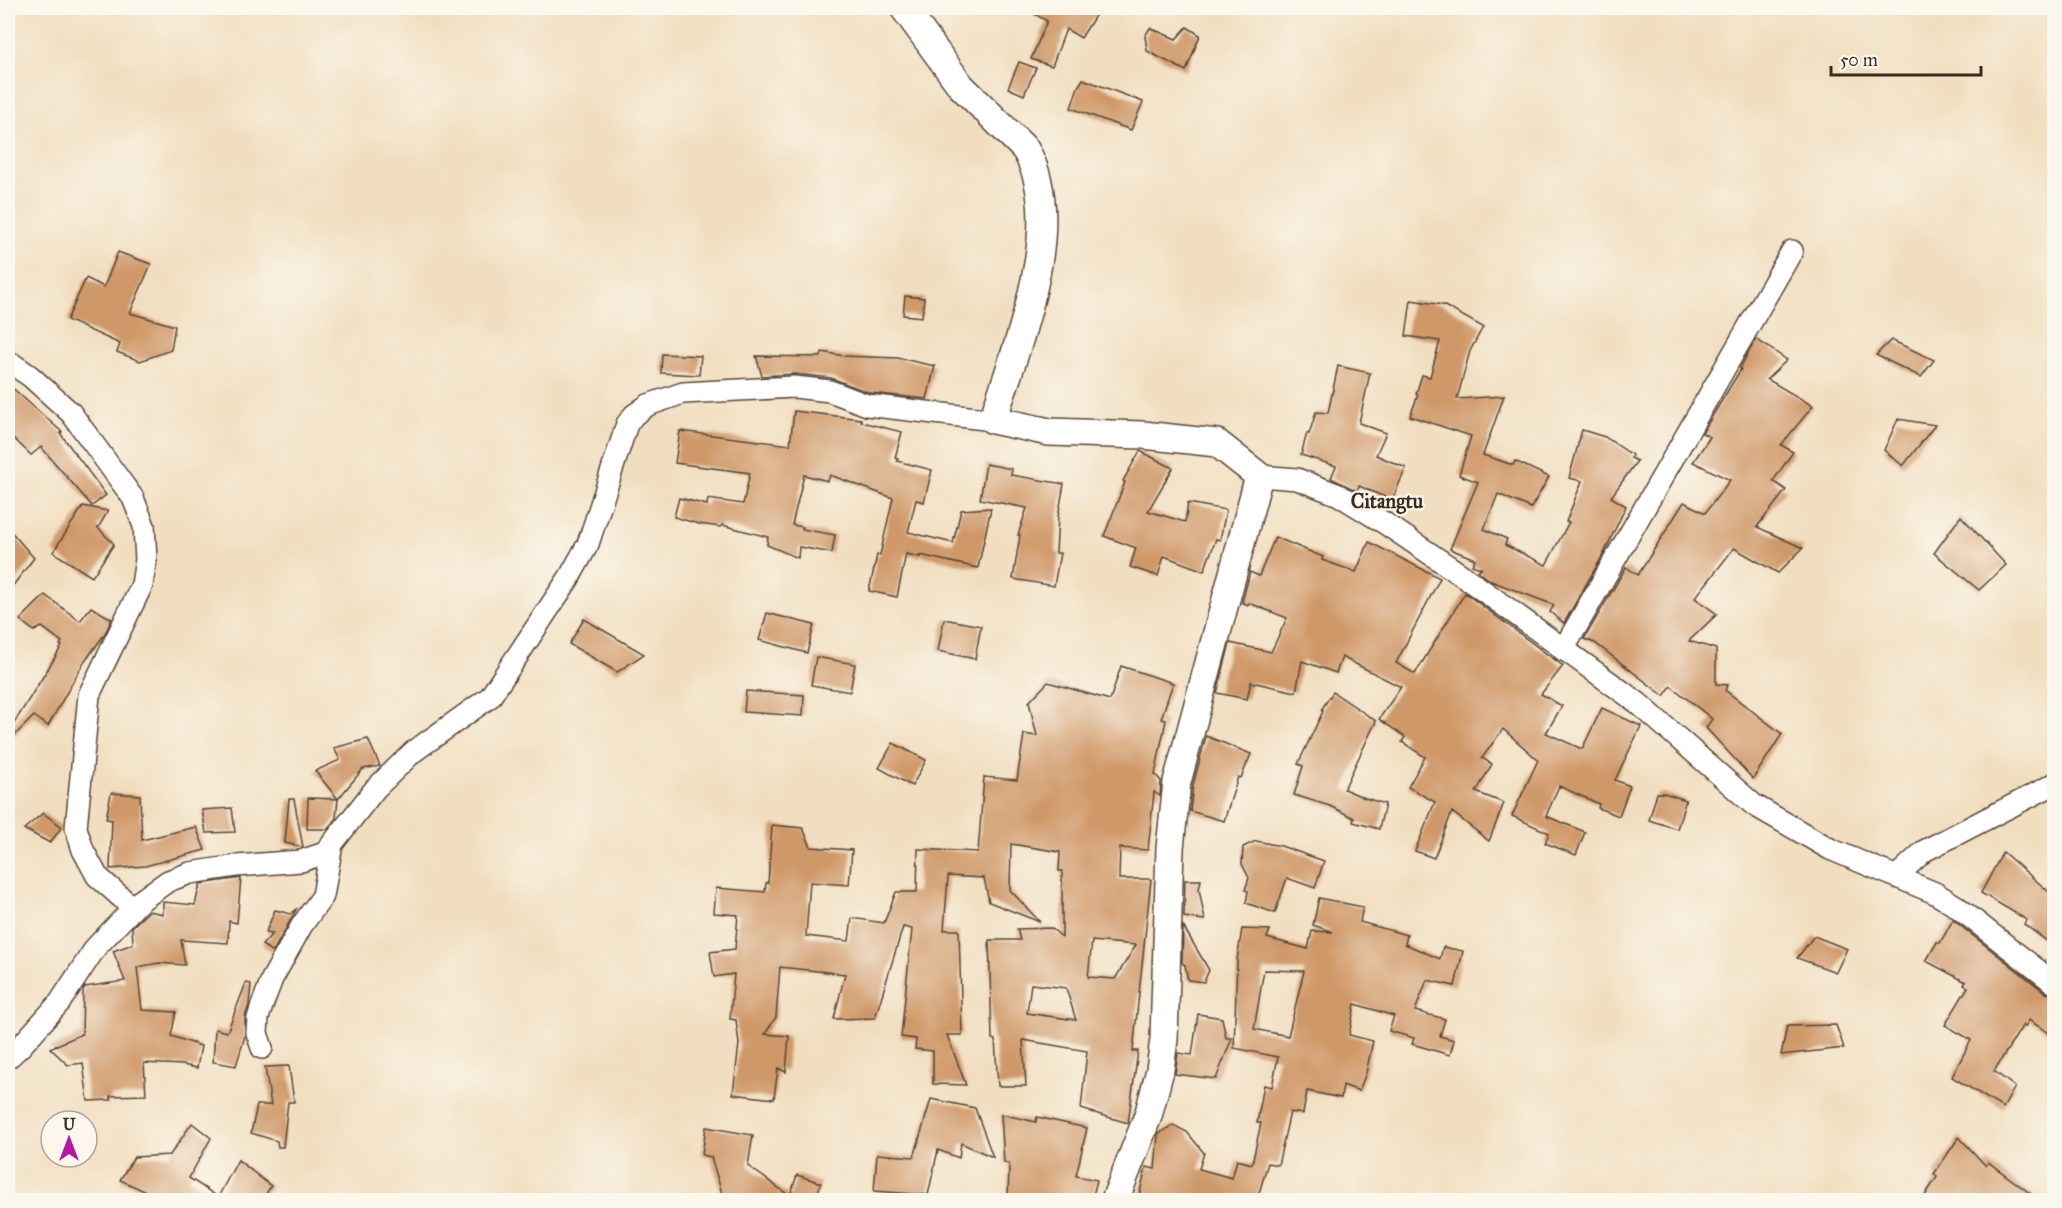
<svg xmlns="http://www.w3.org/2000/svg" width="2062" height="1208" viewBox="0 0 2062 1208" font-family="'IM FELL Great Primer',serif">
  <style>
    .building { fill: #cf9867; fill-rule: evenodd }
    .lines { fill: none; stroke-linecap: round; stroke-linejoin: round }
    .minor-casing { stroke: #564536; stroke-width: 24 }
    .tertiary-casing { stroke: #564536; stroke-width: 30 }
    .minor { stroke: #fff; stroke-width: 21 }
    .tertiary { stroke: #fff; stroke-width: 27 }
    .labels { text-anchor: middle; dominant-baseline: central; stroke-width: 4.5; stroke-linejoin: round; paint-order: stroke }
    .quarter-label { font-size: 20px; font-weight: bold; fill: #3b2a1e; stroke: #fbf7ec }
  </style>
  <rect width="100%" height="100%" fill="#fbf7ec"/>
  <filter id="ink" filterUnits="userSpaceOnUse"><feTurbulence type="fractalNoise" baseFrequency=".0167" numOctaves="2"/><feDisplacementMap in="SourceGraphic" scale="12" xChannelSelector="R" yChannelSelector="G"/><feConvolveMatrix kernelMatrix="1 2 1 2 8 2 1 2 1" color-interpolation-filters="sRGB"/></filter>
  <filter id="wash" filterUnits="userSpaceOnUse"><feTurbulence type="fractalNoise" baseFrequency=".008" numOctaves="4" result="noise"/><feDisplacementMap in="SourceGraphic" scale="24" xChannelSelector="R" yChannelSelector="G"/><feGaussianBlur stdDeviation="1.35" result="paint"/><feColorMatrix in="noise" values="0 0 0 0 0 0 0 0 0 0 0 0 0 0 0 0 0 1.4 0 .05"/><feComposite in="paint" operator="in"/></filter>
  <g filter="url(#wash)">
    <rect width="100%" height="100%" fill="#f1dec0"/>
    <g id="blocks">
      <!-- building -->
      <g class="building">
        <polygon points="1024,8 1100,8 1081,38 1066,29 1052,66 1031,59 1047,21"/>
        <polygon points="1187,27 1200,35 1186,71 1147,51 1145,36 1150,28 1176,39"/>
        <polygon points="1019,62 1036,68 1024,95 1008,88"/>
        <polygon points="1083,79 1143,102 1131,130 1071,108 1078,87"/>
        <polygon points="118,252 151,264 130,313 175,326 171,350 140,361 117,352 120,344 67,320 86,278 104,287"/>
        <polygon points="905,296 924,298 922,317 903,315"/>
        <polygon points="1411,300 1443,305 1483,327 1470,351 1457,399 1504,396 1483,455 1513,465 1515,461 1549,477 1531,508 1498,494 1484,529 1507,539 1505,545 1546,565 1569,522 1566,522 1582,481 1569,478 1582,430 1605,437 1632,455 1631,458 1637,461 1611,497 1626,506 1604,553 1564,623 1550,612 1554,605 1491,581 1478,571 1481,568 1472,565 1475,559 1450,549 1478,482 1459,475 1471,436 1410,416 1418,395 1416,394 1422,375 1430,377 1440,341 1406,336"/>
        <polygon points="1756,339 1787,360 1767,379 1813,406 1781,445 1793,452 1773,481 1786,490 1757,527 1803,548 1778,573 1734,548 1695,598 1717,614 1689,641 1716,649 1716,684 1728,685 1725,690 1782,734 1753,779 1706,728 1712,719 1671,686 1664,696 1595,643 1584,639 1626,567 1638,575 1684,502 1705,513 1730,480 1693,462 1710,437 1702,433 1741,369 1740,368"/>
        <polygon points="1891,340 1934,360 1921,377 1876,355"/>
        <polygon points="822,352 844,356 898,358 935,366 927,399 870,393 831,378 795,374 762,376 756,356 821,357"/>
        <polygon points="662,354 701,356 699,375 661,373"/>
        <polygon points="1338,366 1370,373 1359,423 1386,433 1376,455 1406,468 1392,500 1359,486 1357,491 1331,478 1336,466 1301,455 1307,433 1309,434 1316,412 1328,413"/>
        <polygon points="8,384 62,432 60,433 106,495 92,506 41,447 31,455 8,433"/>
        <polygon points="794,411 861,419 861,422 902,432 895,458 898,459 897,461 932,470 924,502 916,500 908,532 953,543 961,510 991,508 978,568 920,555 920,557 906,554 897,597 869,591 877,555 880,555 893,498 830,475 828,481 804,475 792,525 803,527 802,529 835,535 832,553 799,547 798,558 767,545 768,537 722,525 721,527 699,524 674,517 679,498 707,505 708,499 743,504 750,473 675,463 680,431 790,445"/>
        <polygon points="1898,419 1935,425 1903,466 1884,450"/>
        <polygon points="1140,451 1173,468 1148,511 1185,522 1188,503 1226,510 1220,540 1216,539 1204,571 1164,556 1158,576 1130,567 1136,548 1104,536 1125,482 1123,481"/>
        <polygon points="986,464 1012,469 1011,475 1064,484 1058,517 1056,553 1060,553 1054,586 1013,579 1020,535 1018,535 1027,508 980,499"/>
        <polygon points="83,506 108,511 98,528 114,544 92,577 53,552"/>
        <polygon points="1961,516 2006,565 1979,590 1934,553"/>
        <polygon points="8,528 34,558 8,592"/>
        <polygon points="1275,537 1323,557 1322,560 1356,572 1369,542 1440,578 1396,663 1415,674 1465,593 1563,666 1541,694 1562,706 1546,733 1582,749 1602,708 1641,726 1615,780 1630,786 1619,816 1598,808 1599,804 1559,786 1546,816 1585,832 1576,855 1545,843 1549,833 1512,816 1538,760 1503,729 1482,758 1492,764 1476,792 1504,803 1489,841 1452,812 1434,858 1415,851 1435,802 1408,787 1425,757 1402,742 1405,737 1379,719 1401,687 1342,657 1336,673 1302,661 1296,692 1251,682 1247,699 1217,693 1230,643 1271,652 1287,618 1249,603 1248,605 1242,602 1250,572 1259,576"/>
        <polygon points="45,595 80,621 91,607 112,619 104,635 83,664 48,726 34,716 11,739 8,736 8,733 62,646 60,645 62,642 42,627 34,631 20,620"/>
        <polygon points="767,613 814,625 807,653 759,640"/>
        <polygon points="584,619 644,654 617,672 569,644"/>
        <polygon points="944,619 981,626 975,659 938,651"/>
        <polygon points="816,657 855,664 850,692 811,685"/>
        <path d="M1121,666L1173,683L1161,719L1166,720L1155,774L1161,781L1160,796L1154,792L1148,850L1120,848L1119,879H1151L1133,1051H1138L1128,1123L1081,1109L1087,1051L1023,1040L1026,1086H998L995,1040L992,1039L989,940H1020L1017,929L1051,928L1062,937V871H1059L1060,852L1011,844L1010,890L1040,922L989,902L984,878L948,876L944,930H959L962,1035H947L966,1085L933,1084V1051L915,1049L916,1039L901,1037L912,929L903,927L875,1018L834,1019L845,974L780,967L776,1017L765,1034L789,1036L786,1072L778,1068L774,1099L733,1094L739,1044L736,1020L730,1019L734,974L714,977L710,952L735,949L738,915L714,913L716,888L765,892L766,883H768L772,825L803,828L811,847L852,850L849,885L810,882L806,936L849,941L852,918L884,923L896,892H917L918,849L978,852L984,777L1017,780L1024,734L1037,736L1029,702L1048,682L1110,700ZM1092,941L1136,945L1115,979L1088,977ZM1031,984L1066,988L1076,1020L1027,1013Z"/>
        <polygon points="746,691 804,695 803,716 744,712"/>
        <polygon points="1333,692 1376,721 1344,789 1365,798 1385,804 1379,829 1353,822 1354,818 1330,806 1294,795 1303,766 1298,764 1323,711 1321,710"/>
        <polygon points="1206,736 1251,754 1241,778 1238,777 1224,821 1190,811 1193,785"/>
        <polygon points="368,739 380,766 363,769 338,799 315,771 340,760 334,748"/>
        <polygon points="893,743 926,760 912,786 879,768"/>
        <polygon points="111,793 140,795 142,840 196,827 205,850 145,866 110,869 112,820 106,819"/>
        <polygon points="1657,793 1664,793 1686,800 1677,829 1649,820"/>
        <polygon points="308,798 338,799 336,818 328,829 307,829"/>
        <polygon points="289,799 294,799 303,847 285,843"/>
        <polygon points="232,808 235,832 206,833 202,810"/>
        <polygon points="43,813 62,827 50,843 24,829"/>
        <polygon points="1256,841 1281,846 1324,861 1315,888 1287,878 1275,913 1246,903 1248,891 1245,890 1249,878 1242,864 1243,847"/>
        <polygon points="2003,852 2055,897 2055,947 2024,924 2027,920 1981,893"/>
        <polygon points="241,878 237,923 229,921 228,943 181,940 185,965 159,963 137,967 142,1010 176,1012 171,1036 201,1046 197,1068 183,1065 144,1063 146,1095 110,1096 111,1100 88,1101 83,1063 68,1065 50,1048 82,1034 83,990 85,987 125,981 113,951 133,944 132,927 149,911 163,914 163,902 195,905 200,884"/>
        <polygon points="1185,880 1201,880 1199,889 1205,920 1184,917"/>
        <path d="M1319,898L1363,907L1360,922L1407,935L1405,944L1440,959L1443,947L1463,951L1455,986L1427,980L1415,1011L1445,1019L1440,1036L1454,1040L1450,1055L1412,1044L1414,1038L1389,1031L1394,1016L1355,1004L1349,1035L1373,1041L1366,1073L1359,1091L1343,1085L1341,1098L1307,1091L1303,1114L1290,1112L1278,1165L1268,1163L1257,1200H1138L1146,1167L1155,1169L1158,1134L1173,1125L1187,1132L1204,1153L1199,1169L1232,1178L1237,1160L1252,1164L1261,1123H1257L1264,1085L1272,1087L1278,1057L1234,1048L1237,960L1242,929L1270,930L1267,938L1308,949L1312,931L1333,932L1313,925ZM1264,970L1304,971L1288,1036L1254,1029Z"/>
        <polygon points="297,908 273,952 262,945 273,933 266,932 275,910 291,914"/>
        <polygon points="1953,920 2046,993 2055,995 2055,1037 2029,1020 2025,1027 2023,1025 1994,1071 2015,1087 2003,1108 1952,1077 1971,1040 1945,1025 1968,987 1964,985 1966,982 1926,961 1937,942 1940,943"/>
        <polygon points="1183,926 1209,970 1204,982 1188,980 1185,965 1182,963"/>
        <polygon points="1814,936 1847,949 1836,972 1797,958"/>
        <polygon points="246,983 251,984 249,1005 245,1017 245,1036 236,1066 213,1062 215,1029 227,1032"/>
        <polygon points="1198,1014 1222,1018 1226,1038 1232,1038 1216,1079 1175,1074 1178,1053 1192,1055"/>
        <polygon points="1836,1025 1844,1048 1781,1055 1787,1026"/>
        <polygon points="289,1066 294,1102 288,1102 283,1147 278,1147 277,1141 251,1133 257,1105 271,1105 265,1067"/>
        <polygon points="931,1099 975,1108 993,1157 961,1143 959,1158 938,1150 928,1195 874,1191 877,1154 914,1157"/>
        <polygon points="1001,1114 1036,1122 1037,1117 1087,1128 1076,1176 1097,1180 1092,1200 1008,1200 1009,1164 1004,1162"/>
        <polygon points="192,1123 211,1138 189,1178 218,1197 238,1160 271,1186 262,1200 164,1200 120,1180 134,1157 170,1155"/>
        <polygon points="706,1127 753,1135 748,1166 790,1196 797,1175 821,1183 815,1200 724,1200 711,1157 702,1155"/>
        <polygon points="1959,1137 1986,1166 1988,1162 2039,1200 1922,1200 1937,1177 1934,1174"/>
      </g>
    </g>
  </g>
  <g filter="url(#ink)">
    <use href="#blocks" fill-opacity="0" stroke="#564536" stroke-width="1.5"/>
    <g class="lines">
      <!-- minor casing -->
      <g class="minor-casing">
        <g id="minor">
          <polyline points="8,361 30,376 71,413 133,498 144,526 146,559 142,585 89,695 76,828 83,850 97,876 132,907"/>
          <polyline points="1259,476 1297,479 1339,495 1386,524 1463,576 1638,703 1754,805 1830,849 1935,893 1956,906 2054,983"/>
          <polyline points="1563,650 1792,251"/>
          <polyline points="1897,876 1924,851 2054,784"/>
          <polyline points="262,1048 257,1033 258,1018 264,1000 272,979 302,925 323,896 332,844"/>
          <polyline points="8,1058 20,1047 60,1002 96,947 140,901 168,881 190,873 236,866 301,861 325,853 375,789 413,752 490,697 569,578 588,544 627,424 634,415 648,405 683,393 794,387 830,391 867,405 993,420"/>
        </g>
      </g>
      <!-- tertiary casing -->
      <g class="tertiary-casing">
        <path id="tertiary" d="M904,8L961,86L1025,149C1069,222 1016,346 993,420L1049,432L1143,435L1217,443L1259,476L1177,782L1170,848L1164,1039L1160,1070L1148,1116L1115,1200"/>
      </g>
      <!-- minor -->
      <use href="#minor" class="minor"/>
      <!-- tertiary -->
      <use href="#tertiary" class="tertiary"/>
    </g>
  </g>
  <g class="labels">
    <!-- quarter labels -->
    <g class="quarter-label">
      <text x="1387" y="501">Citangtu</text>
    </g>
  </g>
  <!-- margin -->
  <rect width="2062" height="1208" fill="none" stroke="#fbf7ec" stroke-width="30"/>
  <!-- north arrow -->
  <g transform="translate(69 1139)"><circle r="28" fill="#fbf7ec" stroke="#aea59a" stroke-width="1.5"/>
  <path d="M0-4.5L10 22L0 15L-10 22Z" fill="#b5179e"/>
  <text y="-9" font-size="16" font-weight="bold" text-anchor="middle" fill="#3b2a1e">U</text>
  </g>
  <!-- scale -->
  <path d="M1831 66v9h150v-9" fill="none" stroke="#3b2a1e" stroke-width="3"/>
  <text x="1840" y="66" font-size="18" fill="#3b2a1e" stroke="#fbf7ec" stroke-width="4.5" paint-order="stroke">50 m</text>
</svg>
